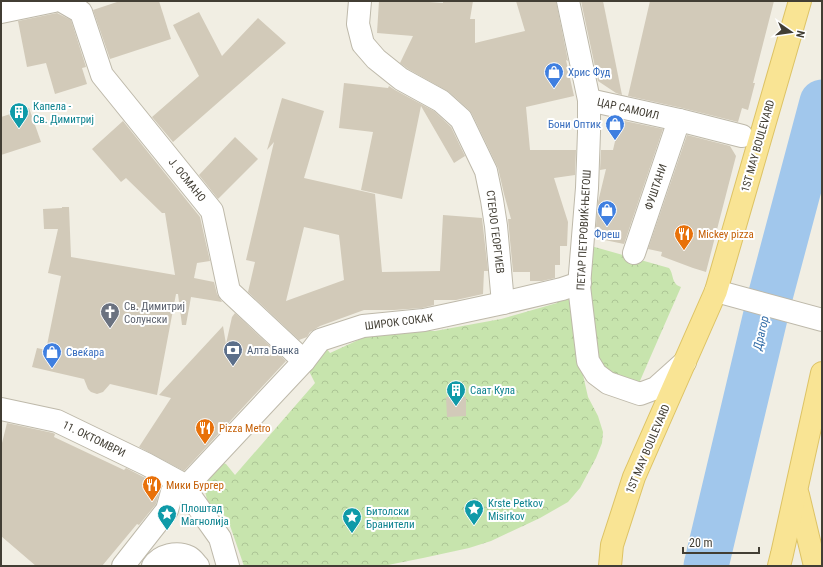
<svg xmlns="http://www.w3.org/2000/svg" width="823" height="567" viewBox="0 0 823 567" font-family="'Roboto Condensed',sans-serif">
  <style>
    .forest { fill: url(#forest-crowns) }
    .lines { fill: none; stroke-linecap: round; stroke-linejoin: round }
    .river { stroke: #a1c7ec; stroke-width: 45 }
    .building { fill: #d2cab9; fill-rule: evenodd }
    .minor-casing { stroke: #beb9aa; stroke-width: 24 }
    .major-casing { stroke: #ddc365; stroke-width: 24 }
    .minor { stroke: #fff; stroke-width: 22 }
    .major { stroke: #f9e494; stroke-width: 22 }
    .labels { text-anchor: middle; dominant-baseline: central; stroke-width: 4; stroke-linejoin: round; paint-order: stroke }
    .shop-label { font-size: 11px; fill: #366cbe; stroke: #fff; text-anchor: start }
    .culture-label { font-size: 11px; fill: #0d838f; stroke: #fff; text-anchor: start }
    .street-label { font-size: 11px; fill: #423e34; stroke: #fff }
    .food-label { font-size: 11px; fill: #c56008; stroke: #fff; text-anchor: start }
    .worship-label { font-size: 11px; fill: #5b616d; stroke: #fff; text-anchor: start }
    .service-label { font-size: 11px; fill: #4e5e75; stroke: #fff; text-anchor: start }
    .water-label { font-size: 12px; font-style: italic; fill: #336da8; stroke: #fff }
  </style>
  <defs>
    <pattern id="forest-crowns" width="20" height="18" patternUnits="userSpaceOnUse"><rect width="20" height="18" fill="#c7e4ad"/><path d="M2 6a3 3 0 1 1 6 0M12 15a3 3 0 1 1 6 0" fill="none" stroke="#acc595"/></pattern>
  </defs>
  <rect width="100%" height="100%" fill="#f1eee3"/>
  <!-- forest -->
  <g class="forest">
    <path d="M591,246L669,268C674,274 671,284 681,287L636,390L590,360L589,277Z"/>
    <polygon points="578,286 583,375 588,397 598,416 603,432 602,443 596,458 580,488 568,502 540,518 491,541 469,548 423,558 383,566 244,566 227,517 217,512 208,504 205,491 206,480 220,462 226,464 235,475 315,383 304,361 320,340 330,353 367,336 425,331 435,331 501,319 557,303 562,289"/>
  </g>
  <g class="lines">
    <!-- river -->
    <polyline class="river" points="706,566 769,301 822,102"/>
  </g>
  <!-- building -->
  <g class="building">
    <polygon points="120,1 159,1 171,39 110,59 93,10"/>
    <polygon points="379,1 415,1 443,3 443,1 473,1 470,19 475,19 475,43 525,31 516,1 556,1 568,61 566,60 574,96 526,107 530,150 576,150 575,175 554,178 568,222 567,246 560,246 560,265 555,265 555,278 542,281 530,281 530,272 513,272 508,219 511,219 504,194 498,168 472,114 469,110 449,92 408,69 400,63 413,36 377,33"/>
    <polygon points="581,1 603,1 622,95 616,93 598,81"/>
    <polygon points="650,1 774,1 753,83 755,83 748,110 742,108 738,122 682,108 628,96"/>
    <polygon points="199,12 222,56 258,18 286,43 173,142 152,117 199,76 173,25"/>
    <polygon points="57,13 71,20 86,67 82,68 87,84 55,94 46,63 27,67 18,21"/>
    <polygon points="344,83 388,88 389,86 395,90 434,111 451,127 465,156 454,163 421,106 402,199 361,190 373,132 339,128"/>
    <path d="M282,98L324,111L304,178L375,194L382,272L440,271L443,215L482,218L488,271H484L483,294L456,300H434V305L422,308L394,310H364L320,326L310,332L307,337L299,340L248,292L255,262L246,260L274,142L267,150ZM304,227L339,235L344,280L286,301Z"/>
    <polygon points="29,108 41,142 1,155 1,117"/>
    <polygon points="620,120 663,129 624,244 595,238 598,202 606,169 600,170 601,150 613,150"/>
    <polygon points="123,121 200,217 210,261 197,263 194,278 214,282 217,294 222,302 191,297 186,325 182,325 178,294 176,294 157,395 110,384 103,392 97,394 91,392 88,389 84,379 32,367 37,348 46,350 61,276 48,273 58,229 44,229 43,209 62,208 62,207 69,207 71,257 175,275 165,213 162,213 126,178 121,182 92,149"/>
    <polygon points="687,135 730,146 736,156 706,272 693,268 661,256 662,252 648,249"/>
    <polygon points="235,137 258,159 218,199 199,175"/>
    <polygon points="235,313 286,361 184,471 139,447 171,398 159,395 223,326 226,344 232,317"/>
    <polygon points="446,397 466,397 466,416 447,417"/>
    <polygon points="7,423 53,433 55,434 54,437 124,470 126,468 161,486 156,504 139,525 137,524 102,566 36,566 1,536 1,447"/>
  </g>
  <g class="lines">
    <!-- minor casing -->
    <g class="minor-casing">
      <g id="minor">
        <polyline points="62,1 81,12 102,75 212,211 229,291 304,361"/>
        <polyline points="360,1 358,24 363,44 376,59 401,79 441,101 461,119 486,171 492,200 496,226 503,303"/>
        <polyline points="568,1 589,100 589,132 587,188 579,286 588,361 596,374 608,383 640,394 656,388 685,362"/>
        <polyline points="1,12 54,1"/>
        <polyline points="589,100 679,120 742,136"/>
        <polyline points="634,253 679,120"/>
        <polyline points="716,291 822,320"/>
        <polyline points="1,409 57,421 146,464 181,483 220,538 228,566"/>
        <polyline points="185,488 304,361 320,340 363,326 424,320 503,303 562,289 580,283"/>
        <polyline points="123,566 167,510 172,492"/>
        <path d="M153,566C160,555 177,551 189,557C193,559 195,563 198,566"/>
      </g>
    </g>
    <!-- major casing -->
    <g class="major-casing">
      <g id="major">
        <polyline points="798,495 815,566"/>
        <polyline points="610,566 612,545 634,477 716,291 800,1"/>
        <polyline points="779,566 782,554 822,373"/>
      </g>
    </g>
    <!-- minor -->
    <use href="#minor" class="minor"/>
    <!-- major -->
    <use href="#major" class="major"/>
  </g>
  <!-- icons -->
  <defs>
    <g id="shop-pin" transform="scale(1)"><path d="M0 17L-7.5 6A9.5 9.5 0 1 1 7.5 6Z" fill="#3f7fe0" stroke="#fff"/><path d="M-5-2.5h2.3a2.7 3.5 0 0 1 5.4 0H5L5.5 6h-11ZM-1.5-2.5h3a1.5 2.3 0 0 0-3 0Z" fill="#fff"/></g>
    <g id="building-pin" transform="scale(1)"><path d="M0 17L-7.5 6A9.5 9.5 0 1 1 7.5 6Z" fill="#0f9aa8" stroke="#fff"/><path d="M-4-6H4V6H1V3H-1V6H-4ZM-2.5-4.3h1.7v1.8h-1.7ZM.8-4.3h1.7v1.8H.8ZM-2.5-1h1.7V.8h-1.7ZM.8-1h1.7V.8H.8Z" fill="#fff"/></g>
    <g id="restaurant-pin" transform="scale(1)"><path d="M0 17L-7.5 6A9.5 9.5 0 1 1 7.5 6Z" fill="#e8710a" stroke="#fff"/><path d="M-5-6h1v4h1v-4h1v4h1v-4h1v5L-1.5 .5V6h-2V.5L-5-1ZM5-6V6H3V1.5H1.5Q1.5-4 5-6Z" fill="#fff"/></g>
    <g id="church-pin" transform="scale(1)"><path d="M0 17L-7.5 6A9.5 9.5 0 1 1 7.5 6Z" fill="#6b7280" stroke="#fff"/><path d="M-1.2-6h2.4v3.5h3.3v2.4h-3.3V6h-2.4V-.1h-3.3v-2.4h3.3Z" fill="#fff"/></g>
    <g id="bank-pin" transform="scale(1)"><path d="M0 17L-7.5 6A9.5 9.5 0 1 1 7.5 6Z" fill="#5c6f8a" stroke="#fff"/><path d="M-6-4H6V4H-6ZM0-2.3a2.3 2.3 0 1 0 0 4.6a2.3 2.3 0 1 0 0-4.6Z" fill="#fff"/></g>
    <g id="sight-pin" transform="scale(1)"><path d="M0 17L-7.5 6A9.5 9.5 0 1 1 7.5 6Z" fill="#0f9aa8" stroke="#fff"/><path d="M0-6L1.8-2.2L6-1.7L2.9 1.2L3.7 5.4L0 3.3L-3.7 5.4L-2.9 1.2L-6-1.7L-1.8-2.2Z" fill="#fff"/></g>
  </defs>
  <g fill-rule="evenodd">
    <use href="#shop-pin" x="554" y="72"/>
    <use href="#building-pin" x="19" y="112"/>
    <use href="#shop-pin" x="615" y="124"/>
    <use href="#shop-pin" x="607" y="210"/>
    <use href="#restaurant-pin" x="684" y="234"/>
    <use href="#church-pin" x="110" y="312"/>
    <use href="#bank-pin" x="233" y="350"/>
    <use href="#shop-pin" x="52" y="352"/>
    <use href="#building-pin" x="456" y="390"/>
    <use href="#restaurant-pin" x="205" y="428"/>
    <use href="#restaurant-pin" x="152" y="485"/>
    <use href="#sight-pin" x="474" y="509"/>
    <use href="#sight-pin" x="167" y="514"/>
    <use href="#sight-pin" x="352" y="517"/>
  </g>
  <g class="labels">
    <!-- shop labels -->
    <g class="shop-label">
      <text x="568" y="72">Хрис Фуд</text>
      <text x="601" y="124" text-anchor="end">Бони Оптик</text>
      <text x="607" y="234" text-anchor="middle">Фреш</text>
      <text x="66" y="352">Свеќара</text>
    </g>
    <!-- culture labels -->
    <g class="culture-label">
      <text x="33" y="106">Капела -<tspan x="33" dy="13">Св. Димитриј</tspan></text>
      <text x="470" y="390">Саат Кула</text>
      <text x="488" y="503">Krste Petkov<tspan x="488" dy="13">Misirkov</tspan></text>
      <text x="181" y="508">Плоштад<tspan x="181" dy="13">Магнолија</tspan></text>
      <text x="366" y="511">Битолски<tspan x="366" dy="13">Бранители</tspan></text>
    </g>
    <!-- street labels -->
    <g class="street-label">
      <text transform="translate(628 109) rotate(13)">ЦАР САМОИЛ</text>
      <text transform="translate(758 146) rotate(-74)">1ST MAY BOULEVARD</text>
      <text transform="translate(187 180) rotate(51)">Ј. ОСМАНО</text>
      <text transform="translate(656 187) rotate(-71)">ФУШТАНИ</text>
      <text transform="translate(584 230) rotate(-87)">ПЕТАР ПЕТРОВИЌ-ЊЕГОШ</text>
      <text transform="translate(495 232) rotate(83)">СТЕРЈО ГЕОРГИЕВ</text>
      <text transform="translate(399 322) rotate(-7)">ШИРОК СОКАК</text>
      <text transform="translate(94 439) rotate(26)">11. ОКТОМВРИ</text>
      <text transform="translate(648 449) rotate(-67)">1ST MAY BOULEVARD</text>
    </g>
    <!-- food labels -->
    <g class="food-label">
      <text x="698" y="234">Mickey pizza</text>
      <text x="219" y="428">Pizza Metro</text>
      <text x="166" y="485">Мики Бургер</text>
    </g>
    <!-- worship labels -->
    <g class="worship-label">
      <text x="124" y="306">Св. Димитриј<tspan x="124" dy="13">Солунски</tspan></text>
    </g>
    <!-- service labels -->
    <g class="service-label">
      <text x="247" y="350">Алта Банка</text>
    </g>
    <!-- water labels -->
    <g class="water-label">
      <text transform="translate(761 333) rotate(-77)">Драгор</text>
    </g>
  </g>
  <!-- border -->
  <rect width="823" height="567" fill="none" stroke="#423e34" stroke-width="4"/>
  <!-- north arrow -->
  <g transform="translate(791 32) rotate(103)" stroke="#ffffff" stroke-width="3" paint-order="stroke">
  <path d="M0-3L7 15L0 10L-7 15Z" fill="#423e34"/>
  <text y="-6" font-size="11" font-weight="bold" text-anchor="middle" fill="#423e34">N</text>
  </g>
  <!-- scale -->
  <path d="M683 547v6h76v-6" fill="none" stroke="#423e34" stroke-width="2"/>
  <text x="689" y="547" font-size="12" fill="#423e34" stroke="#ffffff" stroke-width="3" paint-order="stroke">20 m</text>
</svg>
